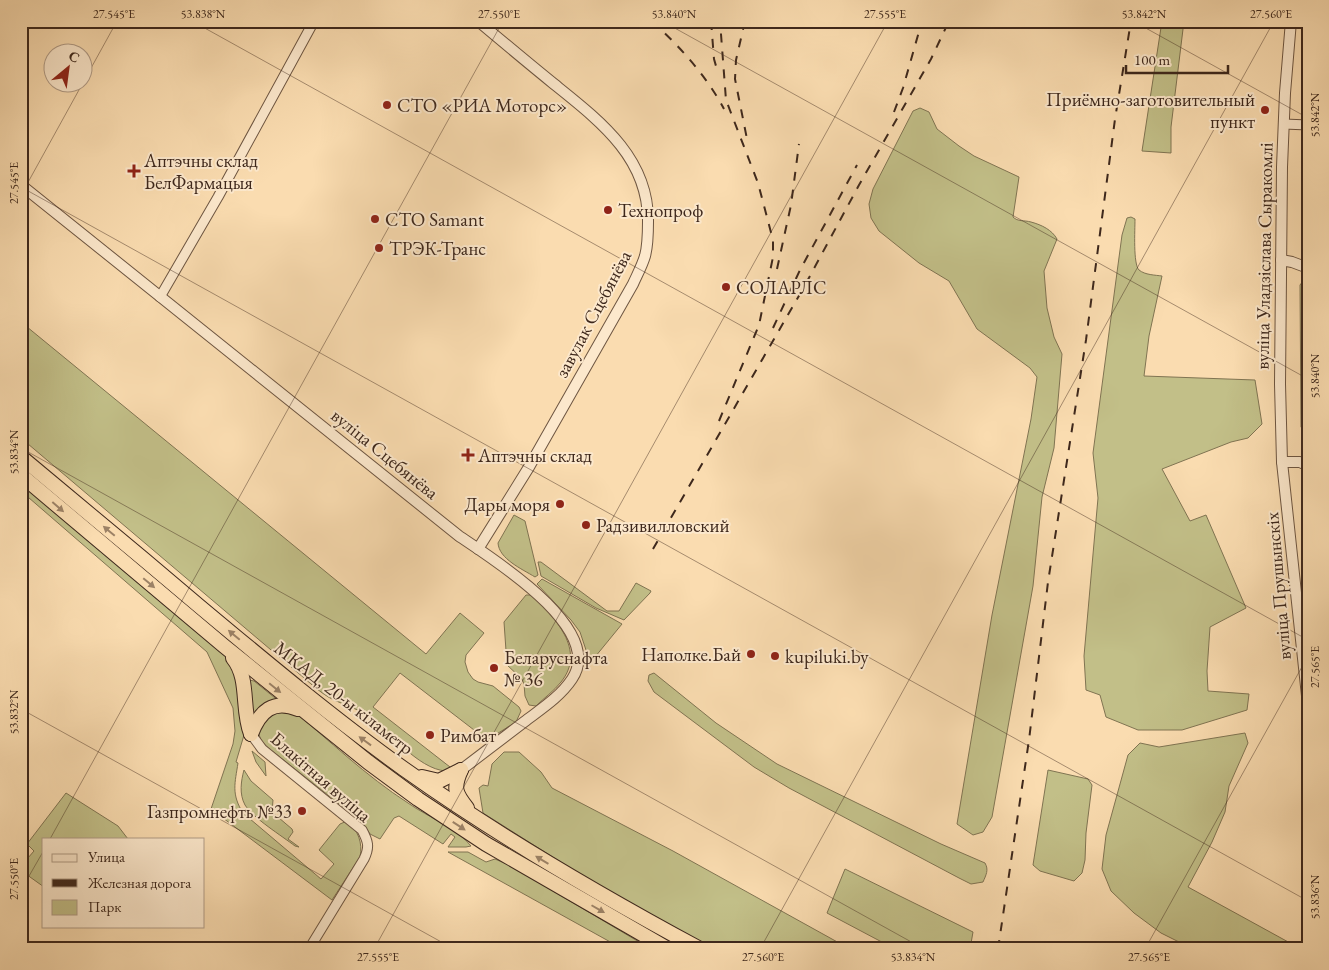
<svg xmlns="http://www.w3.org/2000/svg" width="1329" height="970" viewBox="0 0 1329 970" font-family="'EB Garamond',serif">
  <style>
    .green { fill: #c2bf88; stroke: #807452 }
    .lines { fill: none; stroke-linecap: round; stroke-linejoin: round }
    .minor-casing { stroke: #6d5541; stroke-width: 11 }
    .tertiary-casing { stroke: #6d5541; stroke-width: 12 }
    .trunk-casing { stroke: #3e281c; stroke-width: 16 }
    .minor { stroke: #fce8cc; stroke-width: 9 }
    .tertiary { stroke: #fce8cc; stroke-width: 10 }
    .trunk { stroke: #fadcb0; stroke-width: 14 }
    .rail { stroke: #3e281c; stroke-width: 2; stroke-dasharray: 9 9; stroke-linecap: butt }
    .oneway { fill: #9c8266 }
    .ticks { fill: none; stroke: #3e281c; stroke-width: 1; stroke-opacity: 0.45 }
    .poi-dot { fill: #8f2418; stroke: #fce8cc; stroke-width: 2 }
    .labels { text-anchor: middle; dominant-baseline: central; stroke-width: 4; stroke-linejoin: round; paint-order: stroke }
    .poi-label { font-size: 19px; fill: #3e281c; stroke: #fce8cc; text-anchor: start }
    .street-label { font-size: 19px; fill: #3e281c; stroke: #fce8cc }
    .neatline { fill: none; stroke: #3e281c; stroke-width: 2 }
    .ticks-label { font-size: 12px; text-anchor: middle; fill: #3e281c }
  </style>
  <rect width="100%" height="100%" fill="#fadcb0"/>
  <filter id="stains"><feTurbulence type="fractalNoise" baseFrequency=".004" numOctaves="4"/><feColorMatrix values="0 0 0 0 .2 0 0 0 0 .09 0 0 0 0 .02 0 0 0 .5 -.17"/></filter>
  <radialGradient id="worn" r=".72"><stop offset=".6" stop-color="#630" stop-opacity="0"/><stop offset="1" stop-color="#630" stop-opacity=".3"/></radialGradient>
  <!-- green -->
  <g class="green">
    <polygon points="1162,21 1184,21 1171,127 1171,153 1142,151"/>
    <path d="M920,108L929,112L937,129L959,146L974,156L1019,177L1013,217C1018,222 1024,220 1031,222C1042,225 1052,230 1057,239L1044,271L1047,308L1054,337L1062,354L1054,448L1042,497L1033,586L992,817L983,832L973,835L957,824L992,615L1031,419L1037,377L1030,368L977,329L949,281L919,263L879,231L871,218L869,204L873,189L913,111Z"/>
    <path d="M1131,217L1135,219C1135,230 1133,264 1139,270C1145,275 1155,275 1162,276L1149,336L1144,376L1255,380L1262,424L1248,438L1231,442L1162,469L1190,521L1206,515L1246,608L1210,627L1207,671L1208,691L1249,694L1247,710L1182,730H1138L1106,717L1100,695L1086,690L1084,656L1098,498L1093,453L1122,235L1127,218Z"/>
    <polygon points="1306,280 1308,281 1308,436 1301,427 1300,285 1303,281"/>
    <path d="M21,322L426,654L460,613L484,633L466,655L465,662L468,672L473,679L478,682L493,686L519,707L521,711L516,722L487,740L400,673L373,707L450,767L446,771C417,769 389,730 365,714C355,708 345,705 334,700C321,694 308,681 297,672L21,438Z"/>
    <path d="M21,484L228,658L236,668L244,735L236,762L238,763C235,783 231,794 243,813L321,879L334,864L319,850L340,824L347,821C358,830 363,843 360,857L332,900L211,809L233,744L235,731L233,708L207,652L21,491Z"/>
    <path d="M514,515L525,521L538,575L535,577C522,569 499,559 498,543Z"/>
    <polygon points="538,562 541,562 607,611 619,611 636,583 651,591 650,593 624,620 596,608 541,576"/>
    <polygon points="542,579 622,624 595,657 591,659 588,656 580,632 571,620 537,584"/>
    <path d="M526,595H532C554,617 587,650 561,682C554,691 544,698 536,706L529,705L525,696L524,684L522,679L507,665L504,622Z"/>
    <path d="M654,673L716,723L777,764L941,844L985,863C989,870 986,875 983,882L971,884L959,878L789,788L754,767L654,692L648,681L649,675Z"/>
    <polygon points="249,680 254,681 280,702 251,724"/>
    <path d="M291,709C329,740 366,776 408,803C429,818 455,826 471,846L466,847H448L455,837L451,834L443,844L399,816L394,818L380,839L370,834L362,822L267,747L261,740L258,732L267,713Z"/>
    <polygon points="1245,733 1248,743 1229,786 1225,812 1212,842 1188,887 1301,949 1193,949 1161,933 1134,913 1111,891 1102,869 1106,835 1128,755 1140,743 1159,747"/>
    <polygon points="252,751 265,762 266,776 256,762"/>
    <polygon points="504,752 519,752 541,772 552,788 673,851 850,949 711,949 597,885 483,813 479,788 483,785 488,786 492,764"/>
    <path d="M244,770L251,781L273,800L272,812L292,829L293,832L288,839L299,847L295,846C282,836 253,818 245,805C239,794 241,781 244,770Z"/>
    <polygon points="1048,770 1088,779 1092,785 1086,833 1085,860 1082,873 1074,881 1040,871 1033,865"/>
    <polygon points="66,793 118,826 128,839 44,839 44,887 23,872 21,866 34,851 27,844"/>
    <polygon points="448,852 468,852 486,862 495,859 511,866 651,949 623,949"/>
    <polygon points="845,869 973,932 970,949 895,949 827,913"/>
  </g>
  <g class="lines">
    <!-- minor casing -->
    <g class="minor-casing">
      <g id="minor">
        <polyline points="1284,124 1308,125"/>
        <polyline points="160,297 218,197 314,21"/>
        <path d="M251,734L262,749L362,830C368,841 370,847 364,859L309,949"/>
      </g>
    </g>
    <!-- tertiary casing -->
    <g class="tertiary-casing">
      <g id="tertiary">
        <path d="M478,21C503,42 528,63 554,84C600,121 649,158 648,222C648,234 648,245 645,256C642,266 637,275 633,284L529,467L478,549"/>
        <polyline points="1291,21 1285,93 1282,167 1280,384 1282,462 1308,705"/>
        <path d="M21,185L459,536C493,559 606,629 572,679C560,697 541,709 524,722C503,738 482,754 461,770"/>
        <polyline points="1281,260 1292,262 1308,268"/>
        <polyline points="1282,462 1300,462 1308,466"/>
        <polyline points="21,947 24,949"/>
      </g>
    </g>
    <!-- trunk casing -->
    <g class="trunk-casing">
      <g id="trunk">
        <path d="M21,457C81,507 140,556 199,606C266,662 333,718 404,769C498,836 598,894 700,949"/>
        <polyline points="21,475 224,646 368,762 418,799 486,844 668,949"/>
        <path d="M233,658C250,679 241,709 251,734"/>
        <path d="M251,734C260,711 273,699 298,709"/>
        <path d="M461,770C453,788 455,793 467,808"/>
        <polyline points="422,777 439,781 461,770"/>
      </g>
    </g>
    <!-- minor -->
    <use href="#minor" class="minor"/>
    <!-- tertiary -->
    <use href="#tertiary" class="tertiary"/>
    <!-- trunk -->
    <use href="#trunk" class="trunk"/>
    <!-- rail -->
    <g class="rail">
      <path d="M652,21C680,47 706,75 724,109"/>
      <polyline points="711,21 714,59 718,73"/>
      <polyline points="745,21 736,60 735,79 747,139"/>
      <polyline points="894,112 903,88 922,21"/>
      <polyline points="777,269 791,205 799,144"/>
      <polyline points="773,328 800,270 857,165"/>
      <polyline points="719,421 759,325 773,257 773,240 758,183 726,100 720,21"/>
      <polyline points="653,549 804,287 859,185 931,59 949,21"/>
      <polyline points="998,949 1029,740 1048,582 1086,340 1115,119 1131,21"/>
    </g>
  </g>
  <!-- one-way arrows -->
  <defs><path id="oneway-solid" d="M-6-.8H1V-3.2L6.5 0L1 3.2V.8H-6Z" transform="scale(1.25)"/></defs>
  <g class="oneway">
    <use href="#oneway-solid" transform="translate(58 507) rotate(41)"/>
    <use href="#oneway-solid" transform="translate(109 531) rotate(-140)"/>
    <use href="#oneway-solid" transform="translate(149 583) rotate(40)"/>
    <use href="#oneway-solid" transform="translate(234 635) rotate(-140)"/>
    <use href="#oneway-solid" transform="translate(275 688) rotate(39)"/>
    <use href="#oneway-solid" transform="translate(365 741) rotate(-144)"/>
    <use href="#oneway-solid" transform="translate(459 826) rotate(33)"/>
    <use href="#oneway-solid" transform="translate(542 860) rotate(-149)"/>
    <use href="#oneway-solid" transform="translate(598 909) rotate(30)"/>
  </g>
  <!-- ticks -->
  <path class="ticks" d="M192,21L1308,640M662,21L1308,379M1133,21L1308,118M21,187L1308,901M21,195L117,21M21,448L924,949M21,709L454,949M50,839L503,21M21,890L44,850M374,949L888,21M760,949L1274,21M1145,949L1308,656"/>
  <!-- markers -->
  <g class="poi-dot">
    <circle cx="387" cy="105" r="5"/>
    <circle cx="1265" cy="110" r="5"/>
    <path d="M131.5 163.5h5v5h5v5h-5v5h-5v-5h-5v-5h5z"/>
    <circle cx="608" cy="210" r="5"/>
    <circle cx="375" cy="219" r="5"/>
    <circle cx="379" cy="248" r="5"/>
    <circle cx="726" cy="287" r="5"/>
    <path d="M465.5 447.5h5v5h5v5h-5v5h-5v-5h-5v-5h5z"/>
    <circle cx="560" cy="504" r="5"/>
    <circle cx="586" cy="525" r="5"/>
    <circle cx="751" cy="654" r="5"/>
    <circle cx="775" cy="656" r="5"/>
    <circle cx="494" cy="668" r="5"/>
    <circle cx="430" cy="735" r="5"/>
    <circle cx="302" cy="811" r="5"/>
  </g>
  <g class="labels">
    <!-- poi labels -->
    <g class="poi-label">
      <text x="1255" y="99" text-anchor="end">Приёмно-заготовительный<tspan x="1255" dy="22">пункт</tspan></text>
      <text x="397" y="105">СТО «РИА Моторс»</text>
      <text x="144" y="160">Аптэчны склад<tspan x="144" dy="22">БелФармацыя</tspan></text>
      <text x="618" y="210">Технопроф</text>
      <text x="385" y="219">СТО Samant</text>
      <text x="389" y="248">ТРЭК-Транс</text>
      <text x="736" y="287">СОЛАРЛС</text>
      <text x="478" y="455">Аптэчны склад</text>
      <text x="550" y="504" text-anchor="end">Дары моря</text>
      <text x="596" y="525">Радзивилловский</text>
      <text x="741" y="654" text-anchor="end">Наполке.Бай</text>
      <text x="785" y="656">kupiluki.by</text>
      <text x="504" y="657">Беларуснафта<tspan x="504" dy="22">№ 36</tspan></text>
      <text x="440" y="735">Римбат</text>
      <text x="292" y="811" text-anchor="end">Газпромнефть №33</text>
    </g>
    <!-- street labels -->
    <g class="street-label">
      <text transform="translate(1264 256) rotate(-89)">вуліца Уладзіслава Сыракомлі</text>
      <text transform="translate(593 314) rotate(-62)">завулак Сцебянёва</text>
      <text transform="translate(385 454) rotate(39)">вуліца Сцебянёва</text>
      <text transform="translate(1278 586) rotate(-95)">вуліца Прушынскіх</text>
      <text transform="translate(344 698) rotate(38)">МКАД, 20-ы кіламетр</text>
      <text transform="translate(321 777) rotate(41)">Блакітная вуліца</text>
    </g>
  </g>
  <!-- margin -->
  <rect width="1329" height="970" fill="none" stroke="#fadcb0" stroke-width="55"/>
  <!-- legend -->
  <rect x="42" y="838" width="162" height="90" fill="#fce8cc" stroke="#b09b86"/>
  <rect x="52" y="854" width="25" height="8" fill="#fce8cc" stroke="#b09b86"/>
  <text x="88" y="862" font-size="15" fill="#3e281c">Улица</text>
  <rect x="52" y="879" width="25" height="8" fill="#3e281c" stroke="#b09b86"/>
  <text x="88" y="888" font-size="15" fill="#3e281c">Железная дорога</text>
  <rect x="52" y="900" width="25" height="15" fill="#c2bf88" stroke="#b09b86"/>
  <text x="88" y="912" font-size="15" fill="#3e281c">Парк</text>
  <!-- north arrow -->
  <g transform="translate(68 68) rotate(29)"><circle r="24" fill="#fce8cc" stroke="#b09b86"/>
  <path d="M0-4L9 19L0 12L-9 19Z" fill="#8f2418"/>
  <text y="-8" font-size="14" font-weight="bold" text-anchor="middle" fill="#3e281c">С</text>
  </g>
  <!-- scale -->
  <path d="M1126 65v8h102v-8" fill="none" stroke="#3e281c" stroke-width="2.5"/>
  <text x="1134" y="65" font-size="15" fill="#3e281c" stroke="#fce8cc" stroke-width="4" paint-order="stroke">100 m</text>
  <rect x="28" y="28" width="1274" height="914" class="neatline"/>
  <g class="ticks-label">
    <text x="114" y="18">27.545°E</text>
    <text x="203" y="18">53.838°N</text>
    <text x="499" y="18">27.550°E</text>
    <text x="674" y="18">53.840°N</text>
    <text x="885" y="18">27.555°E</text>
    <text x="1144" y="18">53.842°N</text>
    <text x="1271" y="18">27.560°E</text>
    <text transform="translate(1315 115) rotate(-90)" y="4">53.842°N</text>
    <text transform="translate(14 183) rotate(-90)" y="4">27.545°E</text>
    <text transform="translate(1315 376) rotate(-90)" y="4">53.840°N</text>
    <text transform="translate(14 452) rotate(-90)" y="4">53.834°N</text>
    <text transform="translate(1315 667) rotate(-90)" y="4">27.565°E</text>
    <text transform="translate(14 712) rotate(-90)" y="4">53.832°N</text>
    <text transform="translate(14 879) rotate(-90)" y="4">27.550°E</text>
    <text transform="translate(1315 897) rotate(-90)" y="4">53.836°N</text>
    <text x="378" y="961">27.555°E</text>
    <text x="763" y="961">27.560°E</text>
    <text x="913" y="961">53.834°N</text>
    <text x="1149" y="961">27.565°E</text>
  </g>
  <rect width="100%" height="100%" filter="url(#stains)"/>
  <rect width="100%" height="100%" fill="url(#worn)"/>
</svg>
